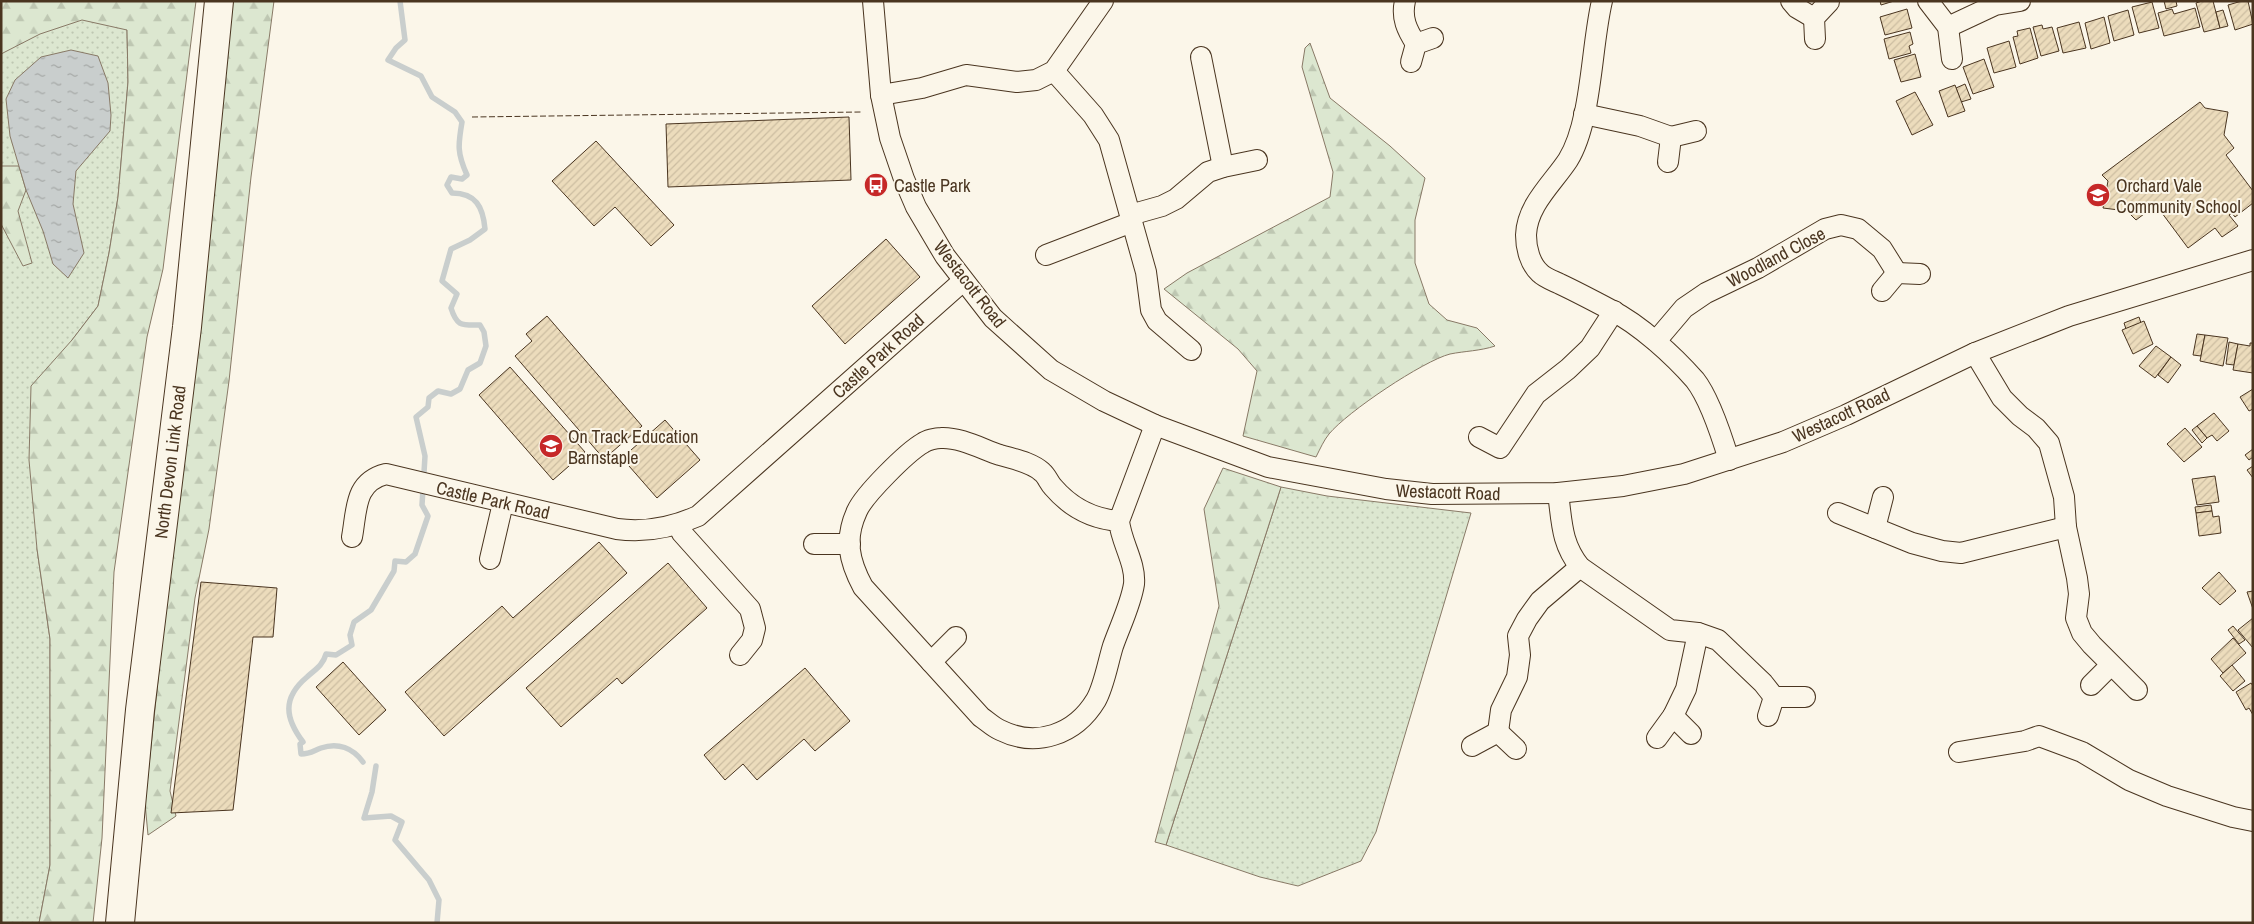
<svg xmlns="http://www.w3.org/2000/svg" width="2254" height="924" viewBox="0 0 2254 924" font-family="'Archivo Narrow',sans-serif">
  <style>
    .grass { fill: url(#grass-dots); stroke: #887966 }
    .forest { fill: url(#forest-firs); stroke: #887966 }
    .water { fill: url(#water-ripples); stroke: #887966 }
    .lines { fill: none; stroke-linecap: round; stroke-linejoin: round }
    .stream { stroke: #c9cecd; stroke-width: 5.5 }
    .building { fill: url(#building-hatch); stroke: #4a3520 }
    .minor-casing { stroke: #4a3520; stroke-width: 22 }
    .highway-casing { stroke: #4a3520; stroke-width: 30 }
    .minor { stroke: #fbf6e9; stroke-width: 20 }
    .highway { stroke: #fbf6e9; stroke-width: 28 }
    .fence { stroke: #4a3520; stroke-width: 1; stroke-dasharray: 6 2.5; stroke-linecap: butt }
    .labels { text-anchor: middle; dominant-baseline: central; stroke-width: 4; stroke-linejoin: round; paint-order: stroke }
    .poi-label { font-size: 18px; fill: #4a3520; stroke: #fbf6e9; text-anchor: start }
    .street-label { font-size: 18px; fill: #4a3520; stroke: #fbf6e9 }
  </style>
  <defs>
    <pattern id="grass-dots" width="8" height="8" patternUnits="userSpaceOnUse" patternTransform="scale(1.25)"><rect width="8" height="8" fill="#dce7d0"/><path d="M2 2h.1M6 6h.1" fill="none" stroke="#bec7b2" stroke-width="1.8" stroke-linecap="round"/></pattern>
    <pattern id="forest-firs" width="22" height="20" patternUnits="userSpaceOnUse" patternTransform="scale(1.25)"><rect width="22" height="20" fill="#dce7d0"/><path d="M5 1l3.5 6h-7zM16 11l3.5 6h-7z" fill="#bec7b2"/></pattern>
    <pattern id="water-ripples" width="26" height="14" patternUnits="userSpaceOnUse" patternTransform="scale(1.25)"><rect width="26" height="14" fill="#c9cecd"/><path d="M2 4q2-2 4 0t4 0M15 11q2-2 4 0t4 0" fill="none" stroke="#a5a8a6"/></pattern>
    <pattern id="building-hatch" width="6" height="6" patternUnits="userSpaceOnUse" patternTransform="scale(1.25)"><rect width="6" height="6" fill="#ecdcbc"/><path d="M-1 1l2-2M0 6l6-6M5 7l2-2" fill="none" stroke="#ccbda1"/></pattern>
  </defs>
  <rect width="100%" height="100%" fill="#fbf6e9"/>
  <!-- grass -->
  <g class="grass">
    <polygon points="1,1 127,29 128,82 118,197 109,253 98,306 72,340 37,549 50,639 50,865 39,923 1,923"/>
    <polygon points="1281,487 1327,496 1471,513 1376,832 1361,861 1298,886 1260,877 1166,845"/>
  </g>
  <!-- forest -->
  <g class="forest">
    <polygon points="1,1 196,1 163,269 147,337 114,572 102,838 93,923 39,923 50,865 50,639 37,549 29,460 31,386 72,340 98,306 109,253 118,197 128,82 127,30 82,20 40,34 1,54"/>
    <polygon points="230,1 274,1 251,177 229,381 209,529 195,598 170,791 176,816 148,835 145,803"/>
    <path d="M1310,43L1330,98L1390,146L1425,178L1415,220V263L1429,304L1447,320L1477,328L1495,346C1480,351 1465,351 1450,354C1423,361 1347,412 1329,434C1324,440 1320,449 1316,457L1243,436L1257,371L1238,349L1164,289L1187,273L1330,197L1333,172L1302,67L1305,48Z"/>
    <polygon points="1,166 19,166 26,190 18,211 32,263 23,266 1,224"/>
    <polygon points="1223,468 1281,487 1166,845 1155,842 1219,606 1204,509"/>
  </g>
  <!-- water -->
  <polygon class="water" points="71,50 98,56 108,83 111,115 110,131 76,171 73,204 84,253 68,278 53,264 43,231 26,190 10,136 6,99 15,80 41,57"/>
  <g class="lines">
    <!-- stream -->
    <g class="stream">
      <path d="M363,762C353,748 338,742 321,748C313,751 310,754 301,754L300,744L303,742C285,718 282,698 307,677C316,669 323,665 326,654L336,655L352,645L350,635L354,622L371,610L394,571L395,561L406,562L415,554L428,516L422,505L425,456L416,417L428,407L429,398L438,391L451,394L460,389L468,370L480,363L486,346L484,332L480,325C462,325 457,327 451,308L457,294L442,281L451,249L470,240L485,229C483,207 476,193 452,193L447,185L451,177L462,179L467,175C457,153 458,145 462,122L455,112L432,97L421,76L388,60L396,48L405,40L400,1"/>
      <polyline points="376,766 372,792 364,818 391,816 402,822 395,840 429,880 439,900 437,923"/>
    </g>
  </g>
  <!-- building -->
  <g class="building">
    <polygon points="1880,1 1894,1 1881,5"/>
    <polygon points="2164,1 2176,1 2177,6 2166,9"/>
    <polygon points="2202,1 2213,1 2220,28 2204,32 2196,3"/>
    <polygon points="2242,1 2248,1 2253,24 2235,30 2228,5"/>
    <polygon points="2152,2 2159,28 2139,33 2132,7"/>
    <polygon points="2195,8 2200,27 2164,36 2158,13 2172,9 2174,14"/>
    <polygon points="1907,9 1912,28 1885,35 1880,17"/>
    <polygon points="2128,10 2134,35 2114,41 2108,16"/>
    <polygon points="2223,10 2228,26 2220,28 2216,12"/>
    <polygon points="2104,17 2110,43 2091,49 2085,23"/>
    <polygon points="2079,22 2086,48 2063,53 2057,28"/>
    <polygon points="2042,25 2043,29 2052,27 2059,51 2041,56 2033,27"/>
    <polygon points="2030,28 2038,58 2020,64 2013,37 2018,36 2017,31"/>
    <polygon points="1910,32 1913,44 1909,46 1911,53 1889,59 1884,39"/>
    <polygon points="2009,41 2016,67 1994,73 1987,48"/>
    <polygon points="1915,54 1921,77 1901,82 1894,60"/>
    <polygon points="1984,59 1994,87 1973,94 1963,67"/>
    <polygon points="1965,84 1971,99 1961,102 1956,88"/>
    <polygon points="1955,85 1965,111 1948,117 1939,91"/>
    <polygon points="1915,92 1933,125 1912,135 1896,101"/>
    <polygon points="2200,102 2205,108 2228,112 2224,135 2234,148 2226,155 2253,191 2253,203 2235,217 2232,213 2229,215 2238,226 2222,237 2215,228 2188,248 2156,205 2136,220 2127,211 2103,208 2108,181 2102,175"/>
    <polygon points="849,117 851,180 668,187 666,124"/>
    <polygon points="596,141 674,225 651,246 615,207 594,226 552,181"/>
    <polygon points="886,239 920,277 845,344 812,306"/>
    <polygon points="547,316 642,426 604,459 515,356 532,341 526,334"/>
    <polygon points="2139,317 2141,323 2126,329 2124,323"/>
    <polygon points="2144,321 2153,344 2133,354 2122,330"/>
    <polygon points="2197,334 2205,335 2201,356 2193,355"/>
    <polygon points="2205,335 2228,338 2223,366 2200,361"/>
    <polygon points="2229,342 2238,344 2234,365 2226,364"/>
    <polygon points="2250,343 2253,343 2253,373 2233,370 2238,344 2250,346"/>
    <polygon points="2156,346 2171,357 2155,378 2139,366"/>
    <polygon points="2171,357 2181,365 2168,383 2158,375"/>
    <polygon points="510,367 585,452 553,480 479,395"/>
    <polygon points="2253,389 2253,409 2249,411 2240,397"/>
    <polygon points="2214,413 2229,431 2217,441 2212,435 2207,438 2197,426"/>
    <polygon points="665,420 700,460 657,498 622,458"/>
    <polygon points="2197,426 2207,438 2202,443 2192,430"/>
    <polygon points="2185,428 2202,447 2184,462 2167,444"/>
    <polygon points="2253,449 2253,457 2249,460 2245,455"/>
    <polygon points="2253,466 2253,478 2247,470"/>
    <polygon points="2215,476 2219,502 2197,505 2192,479"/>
    <polygon points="2211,505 2212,511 2196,513 2195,507"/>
    <polygon points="2212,511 2213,517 2219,516 2221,533 2199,536 2196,513"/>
    <polygon points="599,542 627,573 444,736 405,692 502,606 513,618"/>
    <polygon points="668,563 707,608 622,684 617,678 561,727 526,688"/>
    <polygon points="2219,572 2236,591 2220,605 2202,588"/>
    <polygon points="201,582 277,588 273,637 253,637 233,810 171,813"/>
    <polygon points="2253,591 2253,609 2247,592"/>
    <polygon points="2253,618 2253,648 2238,630"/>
    <polygon points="2233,626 2245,640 2239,644 2228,630"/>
    <polygon points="2233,638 2246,653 2223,673 2211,659"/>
    <polygon points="343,662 386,710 359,735 316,687"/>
    <polygon points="2232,665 2245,681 2233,691 2220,676"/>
    <polygon points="805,668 850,721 815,751 804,739 757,780 743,764 725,780 704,755"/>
    <polygon points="2251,683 2253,686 2253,715 2249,708 2246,710 2236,692"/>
  </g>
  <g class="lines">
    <!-- minor casing -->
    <g class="minor-casing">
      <g id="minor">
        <polyline points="873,1 881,95 890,138 904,179 916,207 945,256 993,318 1051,370 1104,401 1155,425 1268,467 1386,489 1432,494 1558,493 1623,486 1684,474 1783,442 1846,415 1975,353 2069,316 2253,260"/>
        <path d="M1405,1C1401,18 1407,30 1416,44"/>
        <path d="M1602,1C1591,47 1592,121 1568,160C1553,183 1527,205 1526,235C1526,248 1530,264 1540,273C1545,278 1554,281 1560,284C1577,292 1594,301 1611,310C1640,325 1673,355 1695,380C1710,399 1722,437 1729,460"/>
        <polyline points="1791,1 1797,8 1814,18"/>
        <polyline points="1928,1 1948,27 1952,59"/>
        <polyline points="1948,27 1995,5 2020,1"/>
        <polyline points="1815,39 1814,18 1829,2"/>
        <polyline points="1201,57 1223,167"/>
        <polyline points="1411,62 1416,44 1433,38"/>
        <polyline points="1054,71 1093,115 1109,140 1146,272 1151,310 1157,321 1191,350"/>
        <polyline points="881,95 922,88 966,75 1017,82 1036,80 1054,71 1103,1"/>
        <polyline points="1584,114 1640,126 1671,137"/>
        <polyline points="1668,162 1671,137 1696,131"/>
        <polyline points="1130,215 1162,206 1176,199 1208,172 1223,167 1257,160"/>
        <polyline points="1046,255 1132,222"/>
        <polyline points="1882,291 1897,273 1920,274"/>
        <polyline points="1656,341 1684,308 1706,293 1758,268 1825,229 1841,225 1858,229 1882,249 1897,273"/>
        <polyline points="1975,353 2002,398 2020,416 2036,428 2049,443 2064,497 2066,527 2077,578 2079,594 2076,618 2082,633 2092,645 2137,690"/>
        <polyline points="1479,437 1500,448 1536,394 1568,369 1590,348 1614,311"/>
        <path d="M1558,493C1562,522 1561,543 1580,567L1670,630L1698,633L1718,640L1763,683L1774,697"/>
        <polyline points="1838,513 1912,543 1942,551 1961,553 2066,527"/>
        <path d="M1119,521C1093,519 1070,507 1053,487C1049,483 1047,476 1042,472C1031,462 1013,459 1000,455C982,449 960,437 941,438C936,438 927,440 923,443C907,452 864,495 857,511C844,539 849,561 863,587L981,717C987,721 993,727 1000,730C1036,748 1075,735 1096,700C1104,686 1108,662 1113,646C1120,626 1131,604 1134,584C1136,563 1121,542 1119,521L1155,425"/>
        <polyline points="678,525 682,533 750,609 755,628 752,640 740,655"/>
        <polyline points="1875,528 1883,497"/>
        <path d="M352,537C357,510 354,482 386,474L617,529C646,533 671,528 698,516L963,281"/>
        <polyline points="814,544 850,544"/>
        <polyline points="490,559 503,503"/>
        <polyline points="931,662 956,637"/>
        <polyline points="2091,685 2111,665"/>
        <polyline points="1673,716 1686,689 1698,633"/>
        <polyline points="1768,716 1774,697 1805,697"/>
        <polyline points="1498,732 1501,710 1517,677 1520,655 1518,636 1527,619 1540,601 1580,567"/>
        <polyline points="1657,738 1673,716 1691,734"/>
        <polyline points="1472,746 1498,732 1516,749"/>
        <polyline points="1959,752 2025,741 2039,736 2082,752 2129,780 2167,796 2233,817 2253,821"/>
      </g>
    </g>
    <!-- highway casing -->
    <g class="highway-casing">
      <polyline id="highway" points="120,923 140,710 187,327 219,1"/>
    </g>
    <!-- minor -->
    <use href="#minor" class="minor"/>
    <!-- highway -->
    <use href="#highway" class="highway"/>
    <!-- fence -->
    <polyline class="fence" points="472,117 861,112"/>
  </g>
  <!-- icons -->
  <defs>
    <g id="bus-disc" transform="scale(1.25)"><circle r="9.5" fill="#c62828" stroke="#fbf6e9"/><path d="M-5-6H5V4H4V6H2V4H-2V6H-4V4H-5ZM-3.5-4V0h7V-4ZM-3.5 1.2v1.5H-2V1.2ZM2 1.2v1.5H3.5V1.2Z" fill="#fff"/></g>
    <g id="school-disc" transform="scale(1.25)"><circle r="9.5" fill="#c62828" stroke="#fbf6e9"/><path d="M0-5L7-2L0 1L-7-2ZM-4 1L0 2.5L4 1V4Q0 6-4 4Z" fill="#fff"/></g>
  </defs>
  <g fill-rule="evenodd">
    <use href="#bus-disc" x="876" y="185"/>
    <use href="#school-disc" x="2098" y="195"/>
    <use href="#school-disc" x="551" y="446"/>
  </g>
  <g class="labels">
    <!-- poi labels -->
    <g class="poi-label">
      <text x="894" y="185">Castle Park</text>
      <text x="2116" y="185">Orchard Vale<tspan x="2116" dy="21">Community School</tspan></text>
      <text x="568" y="436">On Track Education<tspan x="568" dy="21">Barnstaple</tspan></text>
    </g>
    <!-- street labels -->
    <g class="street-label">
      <text transform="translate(1776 257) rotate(-28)">Woodland Close</text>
      <text transform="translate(970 284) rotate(52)">Westacott Road</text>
      <text transform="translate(878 356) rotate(-42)">Castle Park Road</text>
      <text transform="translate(1841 415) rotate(-25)">Westacott Road</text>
      <text transform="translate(170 462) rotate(-83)">North Devon Link Road</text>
      <text transform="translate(1448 492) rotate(2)">Westacott Road</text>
      <text transform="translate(493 500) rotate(13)">Castle Park Road</text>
    </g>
  </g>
  <!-- border -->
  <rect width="2254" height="924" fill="none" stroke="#4a3520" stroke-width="5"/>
</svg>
